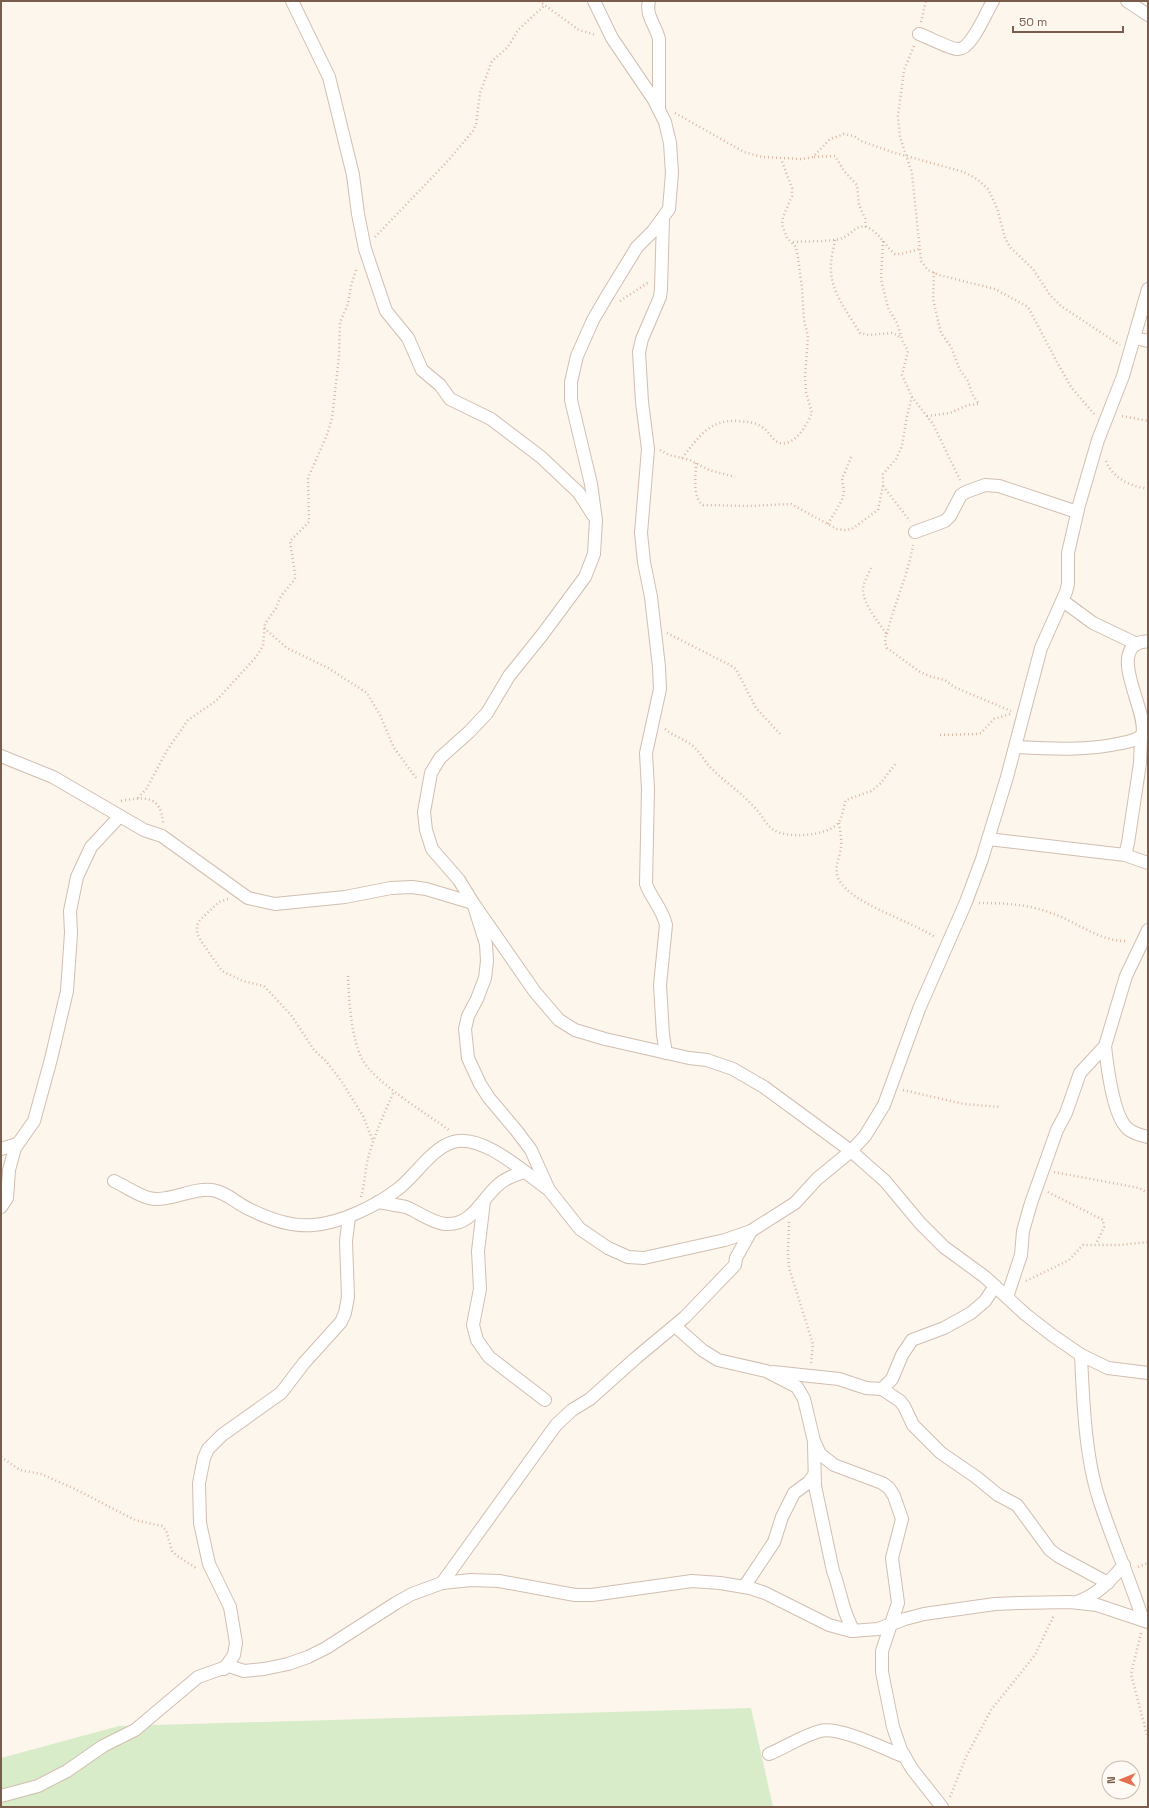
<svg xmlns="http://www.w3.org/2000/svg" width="1149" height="1808" viewBox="0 0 1149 1808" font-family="'Space Grotesk',sans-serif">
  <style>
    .green { fill: #d8ecc9 }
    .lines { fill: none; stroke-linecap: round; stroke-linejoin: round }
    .minor-casing { stroke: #d1beb0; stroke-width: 14 }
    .path { stroke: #d9b8a5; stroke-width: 2.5; stroke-dasharray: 1 3; stroke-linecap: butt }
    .minor { stroke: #fff; stroke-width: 12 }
  </style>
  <rect width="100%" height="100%" fill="#fdf6ec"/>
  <!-- green -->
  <polygon class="green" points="751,1708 773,1807 1,1807 1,1758 119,1726"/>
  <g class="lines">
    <!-- minor casing -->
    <g class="minor-casing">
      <g id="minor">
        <polyline points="292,1 329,77 353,175 358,214 365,249 386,311 408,338 422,370 440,385 450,399 491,419 541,457 579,493 593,515"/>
        <polyline points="594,1 612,38 654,100 665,122 670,143 672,173 669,209 653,231 637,247 607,296 593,320 577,356 571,382 571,400 591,484 596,520 594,554 585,577 542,635 509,676 487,713 469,732 440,758 431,773 424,812 426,830 432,849 459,880 473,903 486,944 487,961 485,978 477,999 468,1016 465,1029 468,1058 480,1084 489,1098 516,1130 531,1150 549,1190 580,1229 608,1248 628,1257 644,1258 725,1240 751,1231 795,1203 817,1179 851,1151 865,1136 884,1105 919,1009 966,902 982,859 1007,777 1041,648 1066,592 1068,584 1068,553 1079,505 1098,440 1123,376 1148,289"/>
        <path d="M649,1C645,15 656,26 659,39V108"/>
        <polyline points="1127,1 1148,15"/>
        <path d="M919,34C928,37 948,48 957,49C971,51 986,12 993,1"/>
        <path d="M663,219L661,289L660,297L642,339L639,352L642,402L648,449L641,533L644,562L651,597L659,667L660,689L646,753L648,789L646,884C651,898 663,910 666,925L660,985L663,1035L666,1053"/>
        <polyline points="1134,338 1148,341"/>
        <polyline points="915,532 945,521 950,516 961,495 966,492 985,485 999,486 1077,512"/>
        <polyline points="1063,601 1093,623 1137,644"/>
        <path d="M1016,747C1052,749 1086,751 1122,743C1128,742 1137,740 1142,735C1149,714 1112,660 1136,644C1139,642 1144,642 1148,641"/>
        <polyline points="1,756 53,777 144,830 162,836 248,898 275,904 345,897 391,888 412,887 426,889 473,903 535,992 559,1020 575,1030 605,1039 689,1058 707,1060 733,1069 764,1087 851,1151 885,1181 920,1223 944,1247 985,1277 1025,1314 1052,1335 1081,1355 1108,1368 1148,1373"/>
        <polyline points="988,839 1125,855 1148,863"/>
        <polyline points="1125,855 1128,843 1140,763 1141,737"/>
        <path d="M1105,1046C1107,1065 1113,1113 1126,1127C1131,1133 1140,1135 1148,1137"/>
        <polyline points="1,1149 17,1144"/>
        <path d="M114,1181C125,1186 137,1195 149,1198C167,1203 194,1187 212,1190C226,1192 236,1203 249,1209C267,1218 292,1227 313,1225C341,1223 376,1206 398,1189C415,1176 432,1148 453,1142C482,1133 525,1173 548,1189"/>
        <polyline points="484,1201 478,1251 480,1289 473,1325 477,1340 489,1357 545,1400"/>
        <path d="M378,1202C387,1204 397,1205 406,1207C419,1212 430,1222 445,1224C472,1226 480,1201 497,1186C504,1179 514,1175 524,1172"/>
        <polyline points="1,1207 7,1198 9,1170 15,1148 34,1121 51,1059 67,991 71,933 70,911 77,877 91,847 119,817"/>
        <polyline points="1007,1297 1021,1255 1023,1231 1031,1203 1057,1130 1066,1113 1080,1073 1105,1046 1126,976 1148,930"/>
        <polyline points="675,1326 702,1350 718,1360 766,1371 797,1387 804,1399 814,1441 820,1454 834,1465 882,1483 889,1488 894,1496 902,1519 892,1558 898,1603 882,1651 882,1672 893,1727 901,1750 912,1769 942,1807"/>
        <path d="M1081,1355C1083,1400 1085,1456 1099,1499C1112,1540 1130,1579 1143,1620"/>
        <polyline points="773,1372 839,1379 866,1388 882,1389 900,1401 904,1406 913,1425 941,1453 976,1477 998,1495 1017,1505 1050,1550 1058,1556 1108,1583"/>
        <polyline points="882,1389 892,1379 902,1355 912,1340 944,1328 971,1313 985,1301 995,1286"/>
        <path d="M814,1444L815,1486L833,1571C841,1591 842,1612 854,1631"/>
        <polyline points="442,1583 556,1425 572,1410 590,1399 637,1357 685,1317 735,1265 736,1258 751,1231"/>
        <polyline points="744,1587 774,1542 782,1517 794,1493 809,1482 814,1475"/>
        <path d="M1077,1602C1097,1595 1110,1581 1124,1565"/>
        <polyline points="224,1669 234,1655 236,1643 230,1607 209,1564 200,1523 199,1483 204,1458 208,1449 222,1435 281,1393 304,1363 341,1322 345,1313 348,1297 346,1241 349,1217"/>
        <path d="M769,1754C786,1747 802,1736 820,1731C839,1726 885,1749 905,1757"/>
        <polyline points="1,1796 38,1786 67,1771 103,1746 135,1730 198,1677 229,1666 244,1671 264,1669 288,1664 308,1657 326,1648 396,1603 412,1594 442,1583 471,1580 499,1581 575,1595 592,1595 692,1581 720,1583 750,1588 765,1593 829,1625 851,1631 878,1629 905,1619 924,1614 995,1604 1018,1603 1070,1602 1097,1605 1148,1622"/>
      </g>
    </g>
    <!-- path -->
    <g class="path">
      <polyline points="539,1 579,30 596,35"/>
      <polyline points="921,22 926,1"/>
      <polyline points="914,46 904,70 898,116 900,137 912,173 921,261 928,270 939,275 995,289 1028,307 1057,362 1071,387 1094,414"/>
      <polyline points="675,113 744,152 762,157 802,159 813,157 830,139 844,134 854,136 861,141 892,152 964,172 977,179 988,189 997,208 1005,238 1010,247 1033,269 1050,295 1061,306 1120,345"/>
      <polyline points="814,157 835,156 844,171 857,185 859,205 865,218 866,227"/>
      <polyline points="375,237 446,163 473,131 476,125 480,93 492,61 508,47 518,30 545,5"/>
      <path d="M835,240C834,248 831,256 831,265C829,290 848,313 860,333L869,335L892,333L901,337"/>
      <polyline points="883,241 881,279 888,308 897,323 903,342 908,351 902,375 912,397 933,424 960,480"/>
      <path d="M793,242C806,241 832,242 842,238C852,235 857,222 869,228C880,234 886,247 895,254H901L919,249"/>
      <polyline points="620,301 649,282"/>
      <polyline points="927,416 950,413 968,405 979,404 972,394 968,381 960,370 951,347 941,333 933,299 934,272"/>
      <polyline points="1122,416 1148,421"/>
      <polyline points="660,450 669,455 690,460 709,470 735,477"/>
      <path d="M682,458C699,437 709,419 738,421C747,422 755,422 762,427C769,431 772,441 780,443C796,446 807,424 812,413L806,392L805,377L808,336L804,320L802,288L798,258L796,247L787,238L782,225L783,217L792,196V188L781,159"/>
      <path d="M1106,461C1113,479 1131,486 1148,489"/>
      <path d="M696,463C696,475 692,498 703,505L749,506L791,504L837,529L845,530L852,529L878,510L883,486V474L896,459L902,446L907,416L912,397"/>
      <polyline points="883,486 910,521"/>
      <polyline points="828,524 842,500 844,491 842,479 852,455"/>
      <path d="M871,568C868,575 863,583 863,590C863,603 878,622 886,633L885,642L887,648L920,672L932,677L945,680L954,687L1011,711"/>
      <polyline points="264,628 287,648 328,668 367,693 380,715 394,748 417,779"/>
      <polyline points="667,633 728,664 736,669 756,708 780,734"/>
      <path d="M887,634C894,604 908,575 913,545"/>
      <path d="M665,729C674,737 688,740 696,749C702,755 706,764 713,770C726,783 742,793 754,807C762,814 765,825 774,830C787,839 828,836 838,823C843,817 843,807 846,800L871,791L880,784L896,763"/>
      <polyline points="940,735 977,734 981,733 994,719 1010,714"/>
      <polyline points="138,798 147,788 166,752 188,720 216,701 256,657 263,646 265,624 276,608 281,596 295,579 295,574 290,541 309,522 308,478 327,435 332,418 339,357 340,322 348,304 351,286 357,267"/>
      <path d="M121,801C143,797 161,794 163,823"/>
      <path d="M839,823C840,831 842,839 841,847C840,857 835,865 837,874C842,902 914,921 936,938"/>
      <polyline points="228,899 219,902 200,920 197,925 197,933 201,941 222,971 243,981 264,986 291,1015 314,1050 326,1061 342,1082 363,1116 373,1141"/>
      <path d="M979,903C1003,903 1028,904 1051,913C1078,922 1099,942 1128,941"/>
      <path d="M348,976C349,1001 351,1037 362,1059C374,1082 427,1114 449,1130"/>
      <polyline points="903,1090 964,1104 1001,1107"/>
      <polyline points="1054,1172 1139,1188 1148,1193"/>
      <polyline points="1048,1192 1103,1220 1104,1227 1096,1244"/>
      <path d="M361,1197C365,1183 365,1168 369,1155C375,1133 385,1112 394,1091"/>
      <polyline points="789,1222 788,1253 789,1268 813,1344 811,1363"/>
      <polyline points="1026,1281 1069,1260 1083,1245 1120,1245 1148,1242"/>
      <polyline points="1,1457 20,1470 41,1474 75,1489 135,1520 162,1526 166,1530 172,1551 176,1555 196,1568"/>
      <polyline points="1138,1567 1148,1563"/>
      <polyline points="1141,1633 1131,1674 1148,1739"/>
      <polyline points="950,1797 966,1757 991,1710 1035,1655 1054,1615"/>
    </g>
    <!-- minor -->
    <use href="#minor" class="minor"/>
  </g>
  <!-- border -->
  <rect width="1149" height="1808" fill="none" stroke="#7a5c4d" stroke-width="4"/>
  <!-- north arrow -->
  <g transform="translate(1121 1780) rotate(269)"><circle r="19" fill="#fffaf3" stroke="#cabbb1"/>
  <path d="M0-3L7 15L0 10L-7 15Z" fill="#e76f51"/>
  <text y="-6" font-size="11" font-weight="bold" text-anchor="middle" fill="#7a5c4d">N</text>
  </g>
  <!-- scale -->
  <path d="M1013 26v6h110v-6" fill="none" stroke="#7a5c4d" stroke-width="2"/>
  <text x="1019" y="26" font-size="12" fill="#7a5c4d" stroke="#fffaf3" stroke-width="3" paint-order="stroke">50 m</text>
</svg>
